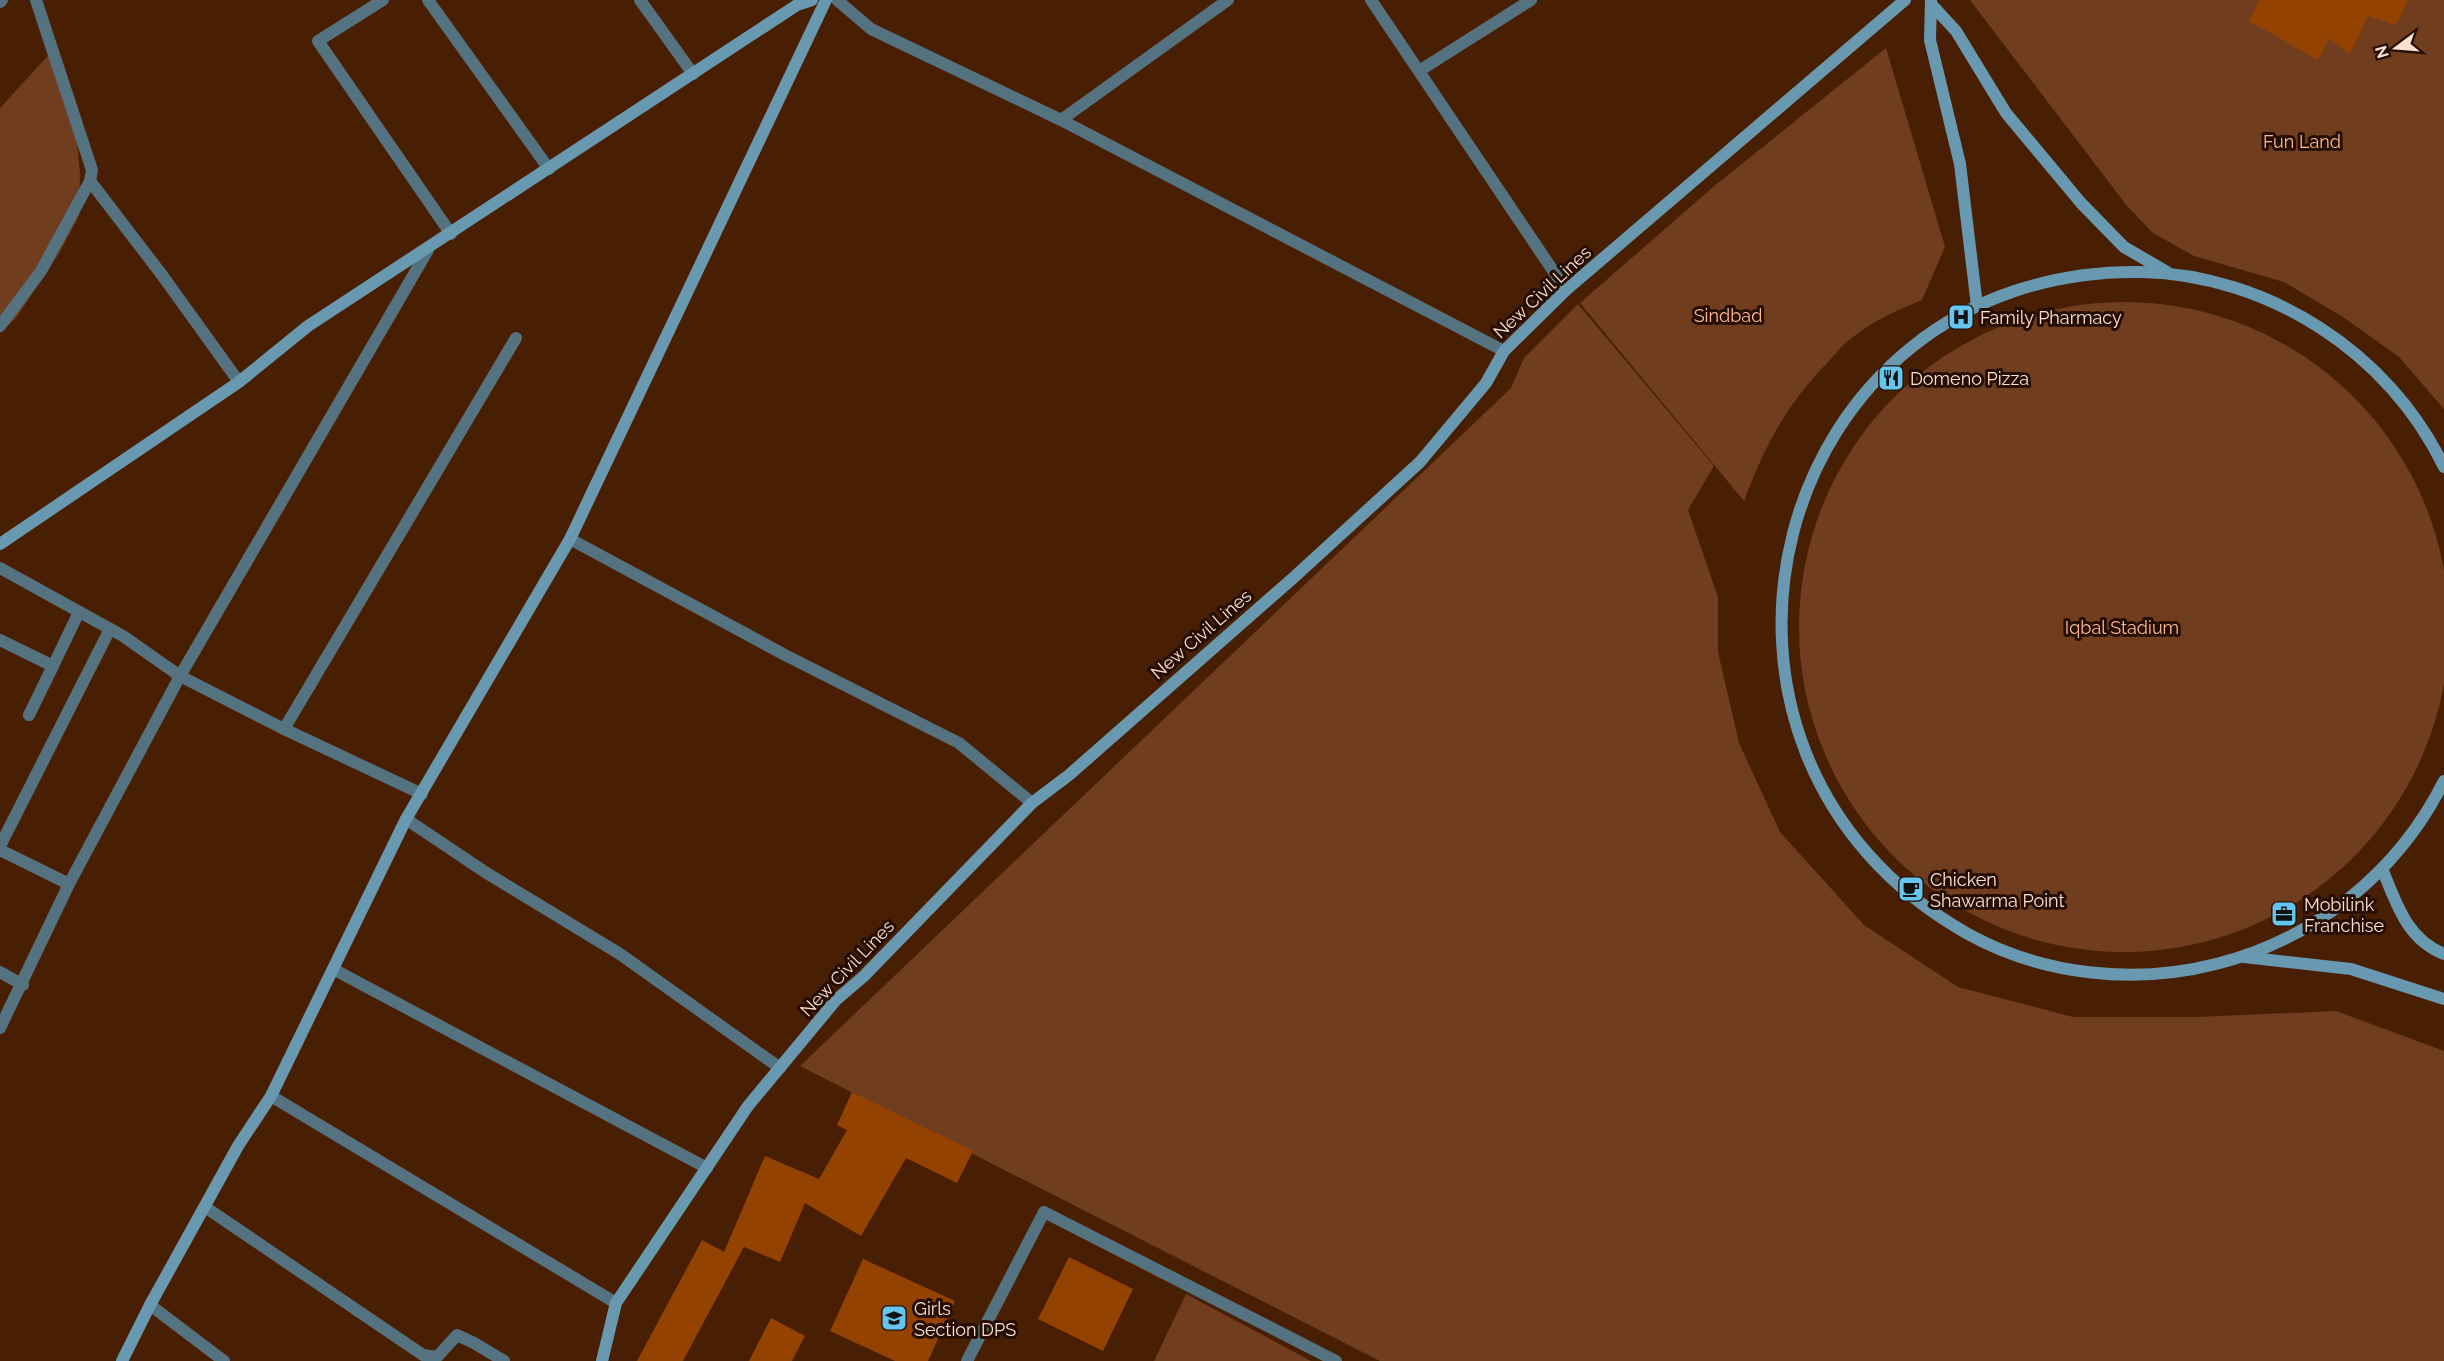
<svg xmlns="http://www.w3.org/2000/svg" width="2444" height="1361" viewBox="0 0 2444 1361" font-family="Raleway,sans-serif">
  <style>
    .green { fill: #703d1f }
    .building { fill: #944202 }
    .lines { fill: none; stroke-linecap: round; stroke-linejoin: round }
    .street { stroke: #547280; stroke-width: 12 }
    .secondary { stroke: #6899b0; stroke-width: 12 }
    .labels { text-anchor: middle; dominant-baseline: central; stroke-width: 6; stroke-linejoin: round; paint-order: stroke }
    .park-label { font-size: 18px; fill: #ffb995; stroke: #250d02 }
    .street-label { font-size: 18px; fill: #fce0d1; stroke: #250d02 }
    .poi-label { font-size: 18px; fill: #fce0d1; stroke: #250d02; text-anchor: start }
  </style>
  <rect width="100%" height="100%" fill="#491f04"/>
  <!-- green -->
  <g class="green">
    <polygon points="1970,0 2444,0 2444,409 2399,357 2343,317 2284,282 2194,256 2153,233 2127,206"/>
    <path d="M1886,48L1945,247L1922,300C1898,310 1874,320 1853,337C1844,343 1837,352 1830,360C1786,405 1766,443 1744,501L1580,303L1713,187Z"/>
    <polygon points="54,49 76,130 80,173 79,216 58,255 16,318 0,333 0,108"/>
    <circle cx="2124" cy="627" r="325"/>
    <polygon points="1578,304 1714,466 1688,510 1718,597 1718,652 1739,743 1780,832 1864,925 1958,987 2073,1017 2196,1017 2336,1011 2444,1051 2444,1361 1380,1361 800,1066 1511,388 1524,358"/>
    <polygon points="1186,1294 1311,1361 1154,1361"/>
  </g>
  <!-- building -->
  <g class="building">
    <polygon points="2259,0 2408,0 2396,25 2368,16 2350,54 2329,39 2318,60 2249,21"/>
    <polygon points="852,1092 973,1151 957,1183 906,1158 861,1236 805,1203 780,1262 744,1247 683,1361 637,1361 702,1240 724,1252 765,1156 819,1179 847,1130 837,1125"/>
    <polygon points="1069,1257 1133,1289 1103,1351 1038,1319"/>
    <polygon points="863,1259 955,1301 928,1361 895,1361 830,1331"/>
    <polygon points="771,1318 805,1336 792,1361 749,1361"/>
  </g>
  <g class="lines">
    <!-- street -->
    <g class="street">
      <polyline points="383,0 318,41 451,234"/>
      <polyline points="428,0 549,169"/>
      <polyline points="640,0 693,74"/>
      <polyline points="837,0 871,29 1061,120 1504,351"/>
      <polyline points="1371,0 1566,290"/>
      <polyline points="0,2 2,0"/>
      <polyline points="1419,71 1531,0"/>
      <polyline points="1061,120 1228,0"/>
      <polyline points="90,181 162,275 239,382"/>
      <polyline points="0,326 41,271 90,181 92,170 36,0"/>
      <polyline points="570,539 785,655 959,743 1032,803"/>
      <polyline points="0,568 123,636 180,676 284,729 422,794"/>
      <polyline points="0,640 53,666 79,612"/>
      <polyline points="29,715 53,666"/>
      <polyline points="284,729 516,338"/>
      <polyline points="406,819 485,872 620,954 780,1068"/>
      <polyline points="0,846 110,629"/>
      <polyline points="0,850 69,884"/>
      <polyline points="333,969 707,1168"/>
      <polyline points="0,972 23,985"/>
      <polyline points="0,1028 69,884 180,676 428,250"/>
      <polyline points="271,1096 616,1303"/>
      <polyline points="205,1207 423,1355 437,1357 457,1335 474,1343 504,1361"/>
      <polyline points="150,1305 224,1361"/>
      <polyline points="967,1361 1044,1212 1336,1361"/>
    </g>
    <!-- secondary -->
    <g class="secondary">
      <polyline points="1931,0 1930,40 1960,164 1977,306"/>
      <polyline points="1931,4 1956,31 2006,113 2081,203 2124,247 2167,272"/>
      <path d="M2444,467C2389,352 2268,275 2142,272C1768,266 1644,752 1968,934C2042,975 2134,985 2216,964C2315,939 2398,873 2444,781"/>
      <polyline points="0,544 239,382 308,326 797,5 812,0"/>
      <path d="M2383,871C2397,905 2407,939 2444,954"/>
      <polyline points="2244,957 2351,969 2444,999"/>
      <polyline points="122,1361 150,1305 238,1146 271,1096 406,819 570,539 826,0"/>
      <polyline points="602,1361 616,1303 748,1106 836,1000 864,976 1032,803 1069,775 1292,579 1420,462 1486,383 1504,351 1566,290 1905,0"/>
    </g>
  </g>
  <!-- icons -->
  <defs>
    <g id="hospital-square" transform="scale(1.35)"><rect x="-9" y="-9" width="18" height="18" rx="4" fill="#65c5ee" stroke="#250d02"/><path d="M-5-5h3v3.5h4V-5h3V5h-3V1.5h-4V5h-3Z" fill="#111"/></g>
    <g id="restaurant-square" transform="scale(1.35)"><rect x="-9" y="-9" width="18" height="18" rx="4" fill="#65c5ee" stroke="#250d02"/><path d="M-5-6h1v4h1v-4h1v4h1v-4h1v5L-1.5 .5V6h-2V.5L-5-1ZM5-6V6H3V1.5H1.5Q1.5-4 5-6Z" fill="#111"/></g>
    <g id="cafe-square" transform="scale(1.35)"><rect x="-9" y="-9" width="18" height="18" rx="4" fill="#65c5ee" stroke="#250d02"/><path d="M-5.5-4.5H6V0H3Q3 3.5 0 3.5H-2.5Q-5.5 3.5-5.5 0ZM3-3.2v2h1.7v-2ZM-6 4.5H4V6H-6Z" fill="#111"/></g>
    <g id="office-square" transform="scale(1.35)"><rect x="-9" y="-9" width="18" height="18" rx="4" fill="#65c5ee" stroke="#250d02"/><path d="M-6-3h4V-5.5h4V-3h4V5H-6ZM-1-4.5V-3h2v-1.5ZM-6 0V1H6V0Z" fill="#111"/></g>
    <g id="school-square" transform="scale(1.35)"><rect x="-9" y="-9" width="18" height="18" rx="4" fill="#65c5ee" stroke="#250d02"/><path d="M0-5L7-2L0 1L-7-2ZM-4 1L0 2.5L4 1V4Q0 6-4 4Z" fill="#111"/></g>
  </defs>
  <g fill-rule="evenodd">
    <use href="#hospital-square" x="1961" y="317"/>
    <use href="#restaurant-square" x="1891" y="378"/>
    <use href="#cafe-square" x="1911" y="889"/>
    <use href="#office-square" x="2284" y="914"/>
    <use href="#school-square" x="894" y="1318"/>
  </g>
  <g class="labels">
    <!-- park labels -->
    <g class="park-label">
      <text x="2302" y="141">Fun Land</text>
      <text x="1728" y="315">Sindbad</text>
      <text x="2122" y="627">Iqbal Stadium</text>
    </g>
    <!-- street labels -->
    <g class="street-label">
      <text transform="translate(1542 292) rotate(-43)">New Civil Lines</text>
      <text transform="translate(1201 634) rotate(-41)">New Civil Lines</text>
      <text transform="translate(847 968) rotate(-46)">New Civil Lines</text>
    </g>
    <!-- poi labels -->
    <g class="poi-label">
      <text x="1980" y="317">Family Pharmacy</text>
      <text x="1910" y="378">Domeno Pizza</text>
      <text x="1930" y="879">Chicken<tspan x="1930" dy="21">Shawarma Point</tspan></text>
      <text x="2304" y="904">Mobilink<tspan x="2304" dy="21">Franchise</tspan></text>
      <text x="914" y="1308">Girls<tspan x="914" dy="21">Section DPS</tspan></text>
    </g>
  </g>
  <!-- north arrow -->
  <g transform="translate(2396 48) rotate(254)" stroke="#250d02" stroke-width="4.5" paint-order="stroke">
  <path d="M0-4.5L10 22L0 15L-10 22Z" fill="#fce0d1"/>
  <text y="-9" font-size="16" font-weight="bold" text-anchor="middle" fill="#fce0d1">N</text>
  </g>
</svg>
